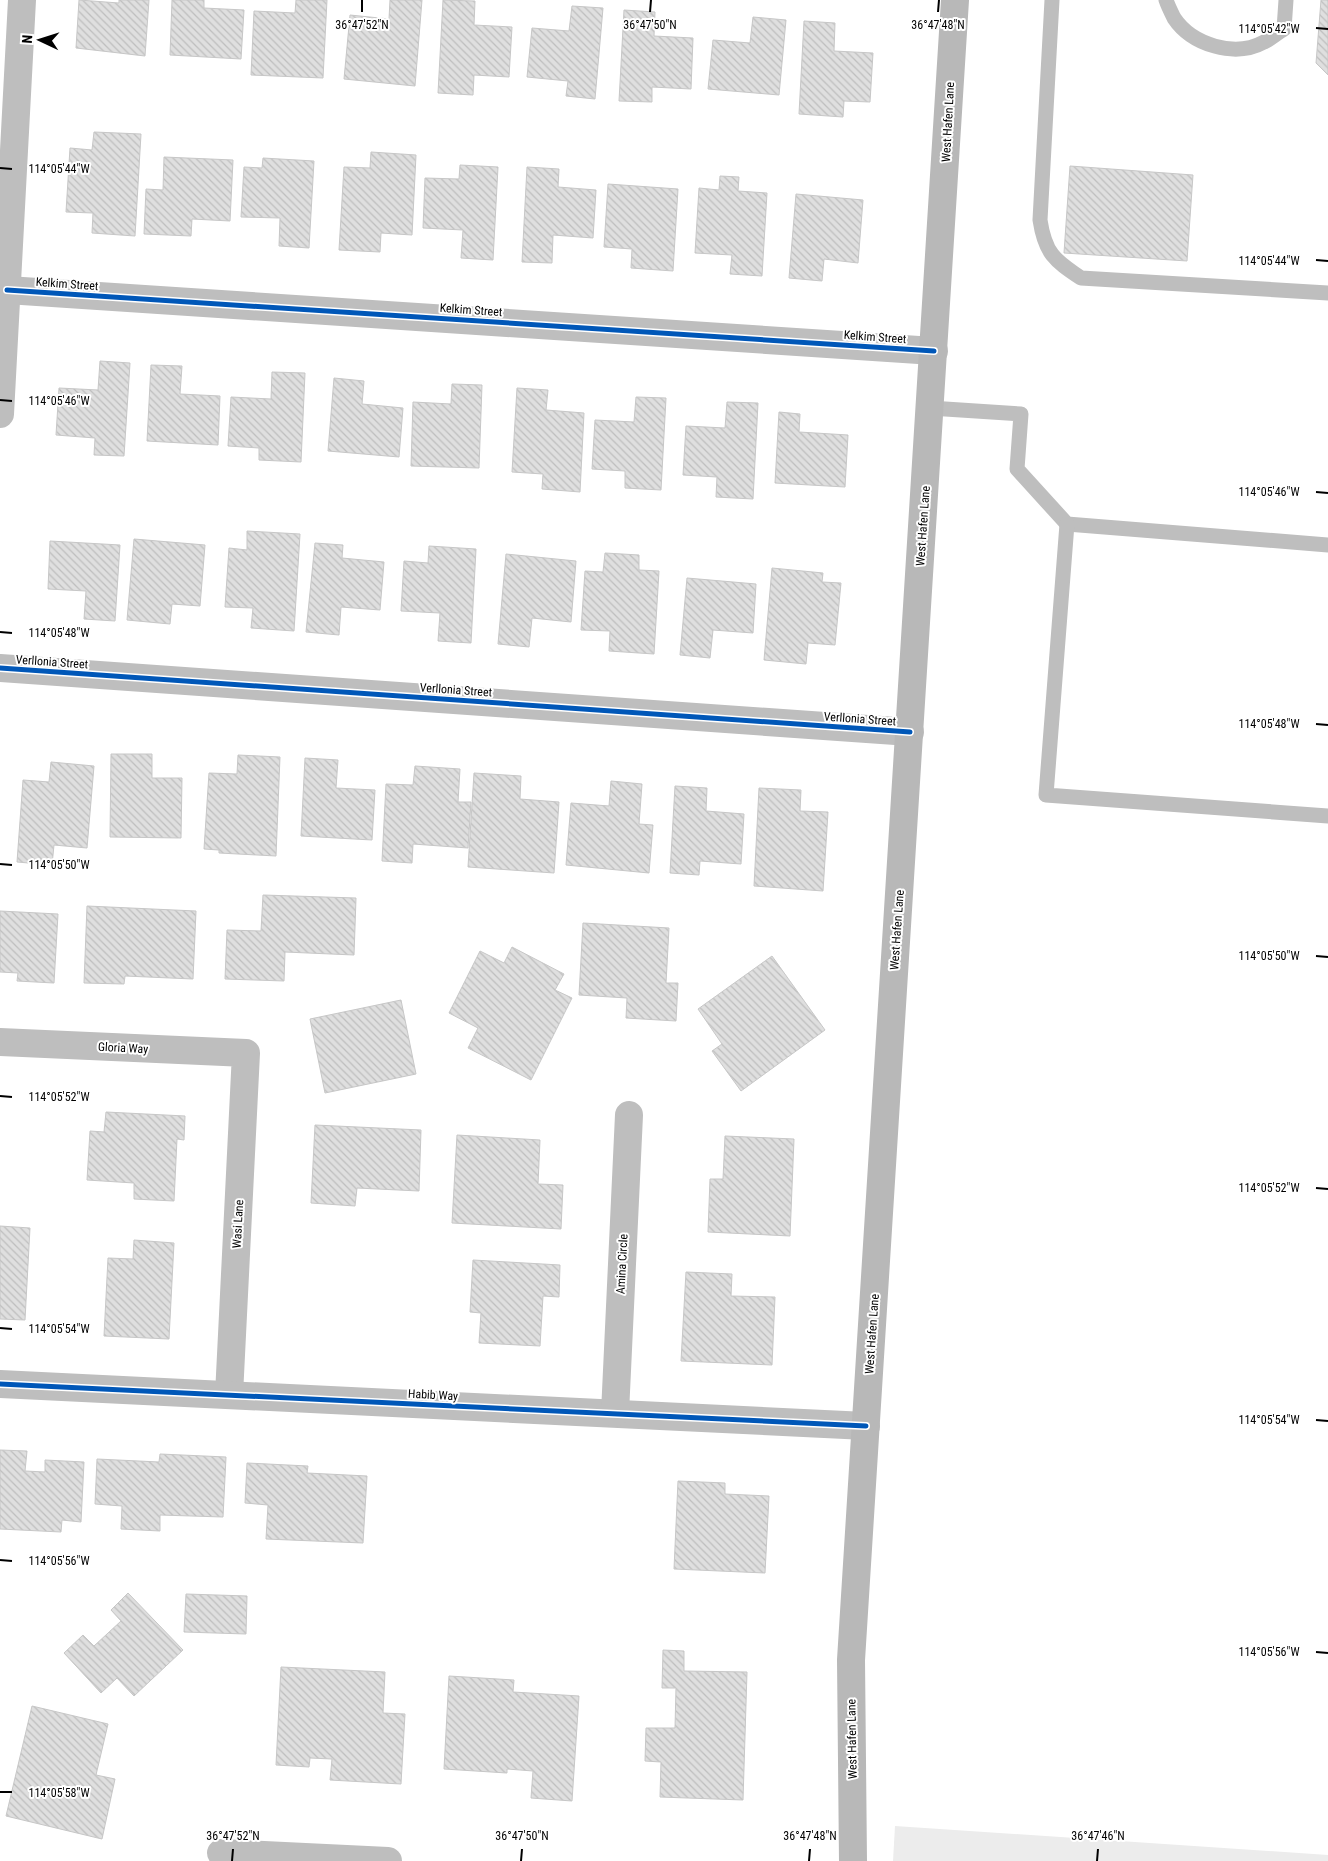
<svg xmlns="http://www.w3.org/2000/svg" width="1328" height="1861" viewBox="0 0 1328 1861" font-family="'Roboto Condensed',sans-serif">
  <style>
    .green { fill: #ececec }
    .building { fill: url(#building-back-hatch); stroke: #c7c7c7 }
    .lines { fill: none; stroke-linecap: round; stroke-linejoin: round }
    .service { stroke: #bebebe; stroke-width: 15 }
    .minor { stroke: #bebebe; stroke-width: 28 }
    .secondary { stroke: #b8b8b8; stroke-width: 28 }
    .cycleway-casing { stroke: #fff; stroke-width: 8 }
    .cycleway { stroke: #0057b8; stroke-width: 5 }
    .ticks { fill: none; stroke: #000; stroke-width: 2 }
    .labels { text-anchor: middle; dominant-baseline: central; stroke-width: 4; stroke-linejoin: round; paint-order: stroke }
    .street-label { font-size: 12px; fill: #000; stroke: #fff }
    .ticks-label { font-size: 12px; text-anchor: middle; fill: #000; stroke: #fff; stroke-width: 4; stroke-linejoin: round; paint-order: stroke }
  </style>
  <defs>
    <pattern id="building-back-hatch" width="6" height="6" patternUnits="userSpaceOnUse" patternTransform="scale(1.25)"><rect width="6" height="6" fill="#dfdfdf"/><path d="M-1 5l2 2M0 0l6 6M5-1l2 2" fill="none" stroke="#bebebe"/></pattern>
  </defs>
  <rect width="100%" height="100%" fill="#fff"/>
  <!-- green -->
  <polygon class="green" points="895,1826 1328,1855 1328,1861 893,1861"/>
  <!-- building -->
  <g class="building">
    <polygon points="79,0 119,3 119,0 149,0 145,56 76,48"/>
    <polygon points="172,0 204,0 204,8 244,10 241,59 170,55"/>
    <polygon points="296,0 327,0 323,78 251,75 254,11 295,13"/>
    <polygon points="390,0 422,0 415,86 344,79 350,15 389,19"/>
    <polygon points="443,0 475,1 474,25 512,27 509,77 474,75 473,95 438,93"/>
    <polygon points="1321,0 1328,0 1328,75 1316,63"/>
    <polygon points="572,6 603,8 595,99 566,96 568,81 527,77 532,28 569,31"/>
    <polygon points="624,10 655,12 654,36 693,38 691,89 652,87 652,102 619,101"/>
    <polygon points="753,17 786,20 779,95 708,89 713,40 750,43"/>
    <polygon points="804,21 835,23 834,51 873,53 870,102 844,101 843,117 799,114"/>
    <polygon points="94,132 141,134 135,236 92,233 93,213 66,212 70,148 92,150"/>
    <polygon points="371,152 416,155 412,235 381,233 380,252 339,250 344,167 370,168"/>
    <polygon points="164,157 233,160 230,221 192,219 191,236 144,234 146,189 163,190"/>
    <polygon points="263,158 314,161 309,248 279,246 280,218 241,217 244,167 262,168"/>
    <polygon points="460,165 498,167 493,260 461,258 463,230 423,228 425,178 459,179"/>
    <polygon points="1070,166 1193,175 1187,261 1064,253"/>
    <polygon points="527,167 559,169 558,187 596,190 593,238 553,235 552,263 522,262"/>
    <polygon points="720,176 739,177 738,191 767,193 762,276 730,274 732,255 695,253 699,188 719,190"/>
    <polygon points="608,184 678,189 673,271 631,268 632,249 604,247"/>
    <polygon points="796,194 863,200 858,263 824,259 822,281 789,278"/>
    <polygon points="100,361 130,363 124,456 94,455 95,438 56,435 59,388 98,390"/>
    <polygon points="151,365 182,366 180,394 220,396 218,445 147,441"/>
    <polygon points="272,372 305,373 301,462 259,460 259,448 228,446 231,397 271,399"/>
    <polygon points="334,378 364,381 362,404 403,408 399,457 328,451"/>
    <polygon points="452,384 482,385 479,468 411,466 413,402 451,404"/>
    <polygon points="517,388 548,390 546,410 584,413 580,492 542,489 543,474 512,472"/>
    <polygon points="636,397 666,398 661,490 625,488 625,471 592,469 595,420 634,422"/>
    <polygon points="727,402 758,403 753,499 716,497 717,477 683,475 686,426 725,428"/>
    <polygon points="779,412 800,414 799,432 848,435 845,487 775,483"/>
    <polygon points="247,531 300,534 294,631 251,628 253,608 225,607 229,548 247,550"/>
    <polygon points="134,539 205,545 200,606 172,604 170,624 127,620"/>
    <polygon points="50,541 120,545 115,621 84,619 86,591 48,589"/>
    <polygon points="315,543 343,545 342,558 384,562 380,610 341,607 339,635 306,632"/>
    <polygon points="429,546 476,549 471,643 438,641 440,613 401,611 404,561 428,563"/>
    <polygon points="605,553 639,555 639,570 659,571 654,654 609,651 610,631 581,630 585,571 603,572"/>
    <polygon points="506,554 576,561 571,622 532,618 529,647 498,644"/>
    <polygon points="772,568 823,573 822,582 841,583 835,645 808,643 806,664 764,660"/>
    <polygon points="687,578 756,584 753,633 713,630 710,658 680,655"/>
    <polygon points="111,754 152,754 152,778 182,778 181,838 110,837"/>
    <polygon points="238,755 280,757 276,856 219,853 219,850 204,849 209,773 237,774"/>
    <polygon points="305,758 338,760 336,788 375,790 372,840 301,836"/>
    <polygon points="51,762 94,766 87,848 54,845 52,865 17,862 23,780 49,782"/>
    <polygon points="415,766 460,769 458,802 471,802 468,848 413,844 412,863 382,861 386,784 413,785"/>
    <polygon points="474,773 521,776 520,799 559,802 554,873 468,867"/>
    <polygon points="611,781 642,784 639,824 653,825 649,873 566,865 571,803 609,806"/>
    <polygon points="675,786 707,788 706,811 744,814 741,864 700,861 699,875 670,873"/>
    <polygon points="759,788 801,790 800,811 828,812 823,891 754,886"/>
    <polygon points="263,895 356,898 354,955 285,952 284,981 225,979 227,930 261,931"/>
    <polygon points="87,906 196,911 193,979 125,976 124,984 84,983"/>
    <polygon points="0,911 58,914 54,983 17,981 18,973 0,972"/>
    <polygon points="583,923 669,928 666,983 678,983 676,1021 626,1018 627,998 579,995"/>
    <polygon points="512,947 564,974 555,990 572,998 531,1080 468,1048 478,1028 449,1013 480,951 504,963"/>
    <polygon points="772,956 825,1030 741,1091 712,1051 722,1044 698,1009"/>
    <polygon points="401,1000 416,1074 325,1093 310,1019"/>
    <polygon points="106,1112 185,1116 184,1140 177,1139 174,1201 134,1199 134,1183 87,1180 90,1131 104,1132"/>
    <polygon points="315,1125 421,1130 419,1191 357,1188 355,1206 311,1203"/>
    <polygon points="457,1135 540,1140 538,1184 563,1185 561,1229 452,1223"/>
    <polygon points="725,1136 794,1139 790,1236 708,1232 710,1179 723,1179"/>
    <polygon points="0,1226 30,1228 25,1320 0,1319"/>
    <polygon points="134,1240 174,1243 169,1339 104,1336 108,1258 133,1259"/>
    <polygon points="473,1260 560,1265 559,1297 543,1296 540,1346 479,1343 481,1313 470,1312"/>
    <polygon points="686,1272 732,1274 731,1296 775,1297 772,1365 681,1361"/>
    <polygon points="0,1450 27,1451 25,1471 45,1472 45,1460 84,1462 81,1522 62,1520 61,1532 0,1529"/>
    <polygon points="160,1454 226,1457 223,1517 160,1515 160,1531 121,1529 122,1506 95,1504 97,1459 159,1462"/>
    <polygon points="247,1463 308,1466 307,1473 367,1476 363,1543 266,1539 268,1505 245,1503"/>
    <polygon points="678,1481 725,1483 725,1494 769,1496 765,1573 674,1569"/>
    <polygon points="128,1593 183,1650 134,1696 117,1678 101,1693 64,1653 83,1635 94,1646 121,1621 111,1610"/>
    <polygon points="186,1594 247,1596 246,1634 184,1632"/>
    <polygon points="663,1650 684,1651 684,1671 747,1672 743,1800 660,1797 661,1762 645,1761 646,1728 675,1728 676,1688 662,1688"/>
    <polygon points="281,1667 385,1672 383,1713 405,1714 401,1784 330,1780 332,1759 310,1758 309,1767 276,1765"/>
    <polygon points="449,1676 514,1680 513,1692 579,1696 572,1801 531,1798 533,1771 507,1769 507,1773 444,1769"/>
    <polygon points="32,1706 108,1724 96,1775 115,1779 102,1839 6,1816"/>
  </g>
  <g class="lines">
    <!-- service -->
    <g class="service">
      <path d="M1052,0L1040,220C1045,253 1054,260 1081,278L1328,293"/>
      <path d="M1166,0C1168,6 1171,12 1174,18C1192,45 1235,58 1264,42C1271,39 1277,33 1284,29L1286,0"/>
      <polyline points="930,408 1021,414 1017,469 1067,524 1328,545"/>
      <polyline points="1067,524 1046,795 1328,816"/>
    </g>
    <!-- minor -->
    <g class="minor">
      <polyline points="7,290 934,351"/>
      <polyline points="0,414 22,0"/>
      <polyline points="0,668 910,732"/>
      <polyline points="0,1042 246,1053 229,1395"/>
      <polyline points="0,1384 866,1426"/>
      <polyline points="615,1413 629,1115"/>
      <polyline points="221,1853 388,1861"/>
    </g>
    <!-- secondary -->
    <polyline class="secondary" points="853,1861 851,1660 955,0"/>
    <!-- cycleway casing -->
    <g class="cycleway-casing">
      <g id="cycleway">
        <polyline points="7,290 934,351"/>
        <polyline points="0,668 910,732"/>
        <polyline points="0,1384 866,1426"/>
      </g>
    </g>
    <!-- cycleway -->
    <use href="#cycleway" class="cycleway"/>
  </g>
  <!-- ticks -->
  <path class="ticks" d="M362,12V0M650,12L651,0M938,12L939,0M1316,28L1328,29M0,168L12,169M1316,260L1328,261M0,400L12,401M1316,492L1328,493M0,632L12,633M1316,724L1328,725M0,864L12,865M1316,956L1328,957M0,1096L12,1097M1316,1188L1328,1189M0,1328L12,1329M1316,1420L1328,1421M0,1560L12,1561M1316,1652L1328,1653M0,1792H12M232,1861L233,1849M521,1861L522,1849M809,1861L810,1849M1097,1861L1098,1849"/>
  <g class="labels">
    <!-- street labels -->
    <g class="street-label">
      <text transform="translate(948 122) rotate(-87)">West Hafen Lane</text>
      <text transform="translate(67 284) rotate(4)">Kelkim Street</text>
      <text transform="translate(471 310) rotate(4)">Kelkim Street</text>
      <text transform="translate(875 337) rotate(4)">Kelkim Street</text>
      <text transform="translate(923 526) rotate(-86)">West Hafen Lane</text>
      <text transform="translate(52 662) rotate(4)">Verllonia Street</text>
      <text transform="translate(456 690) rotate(4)">Verllonia Street</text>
      <text transform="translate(860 719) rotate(4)">Verllonia Street</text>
      <text transform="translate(897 930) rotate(-86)">West Hafen Lane</text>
      <text transform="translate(123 1048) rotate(3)">Gloria Way</text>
      <text transform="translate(238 1224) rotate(-87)">Wasi Lane</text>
      <text transform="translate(622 1264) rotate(-87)">Amina Circle</text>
      <text transform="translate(872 1334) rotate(-86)">West Hafen Lane</text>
      <text transform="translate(433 1395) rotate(3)">Habib Way</text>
      <text transform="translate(852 1739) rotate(-91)">West Hafen Lane</text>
    </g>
  </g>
  <g class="ticks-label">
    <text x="362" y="29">36°47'52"N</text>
    <text x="650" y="29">36°47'50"N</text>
    <text x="938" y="29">36°47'48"N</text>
    <text x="1269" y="33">114°05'42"W</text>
    <text x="59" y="173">114°05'44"W</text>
    <text x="1269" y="265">114°05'44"W</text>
    <text x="59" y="405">114°05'46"W</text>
    <text x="1269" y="496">114°05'46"W</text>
    <text x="59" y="637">114°05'48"W</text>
    <text x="1269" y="728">114°05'48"W</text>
    <text x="59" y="869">114°05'50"W</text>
    <text x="1269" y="960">114°05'50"W</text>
    <text x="59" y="1101">114°05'52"W</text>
    <text x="1269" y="1192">114°05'52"W</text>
    <text x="59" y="1333">114°05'54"W</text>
    <text x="1269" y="1424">114°05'54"W</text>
    <text x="59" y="1565">114°05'56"W</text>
    <text x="1269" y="1656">114°05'56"W</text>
    <text x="59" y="1797">114°05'58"W</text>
    <text x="233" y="1840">36°47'52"N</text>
    <text x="522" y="1840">36°47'50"N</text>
    <text x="810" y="1840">36°47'48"N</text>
    <text x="1098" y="1840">36°47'46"N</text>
  </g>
  <!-- north arrow -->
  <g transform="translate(40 40) rotate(274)" stroke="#ffffff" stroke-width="4" paint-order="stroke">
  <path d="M0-4L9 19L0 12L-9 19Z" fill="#000000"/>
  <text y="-8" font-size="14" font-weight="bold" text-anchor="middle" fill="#000000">N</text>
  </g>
</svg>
